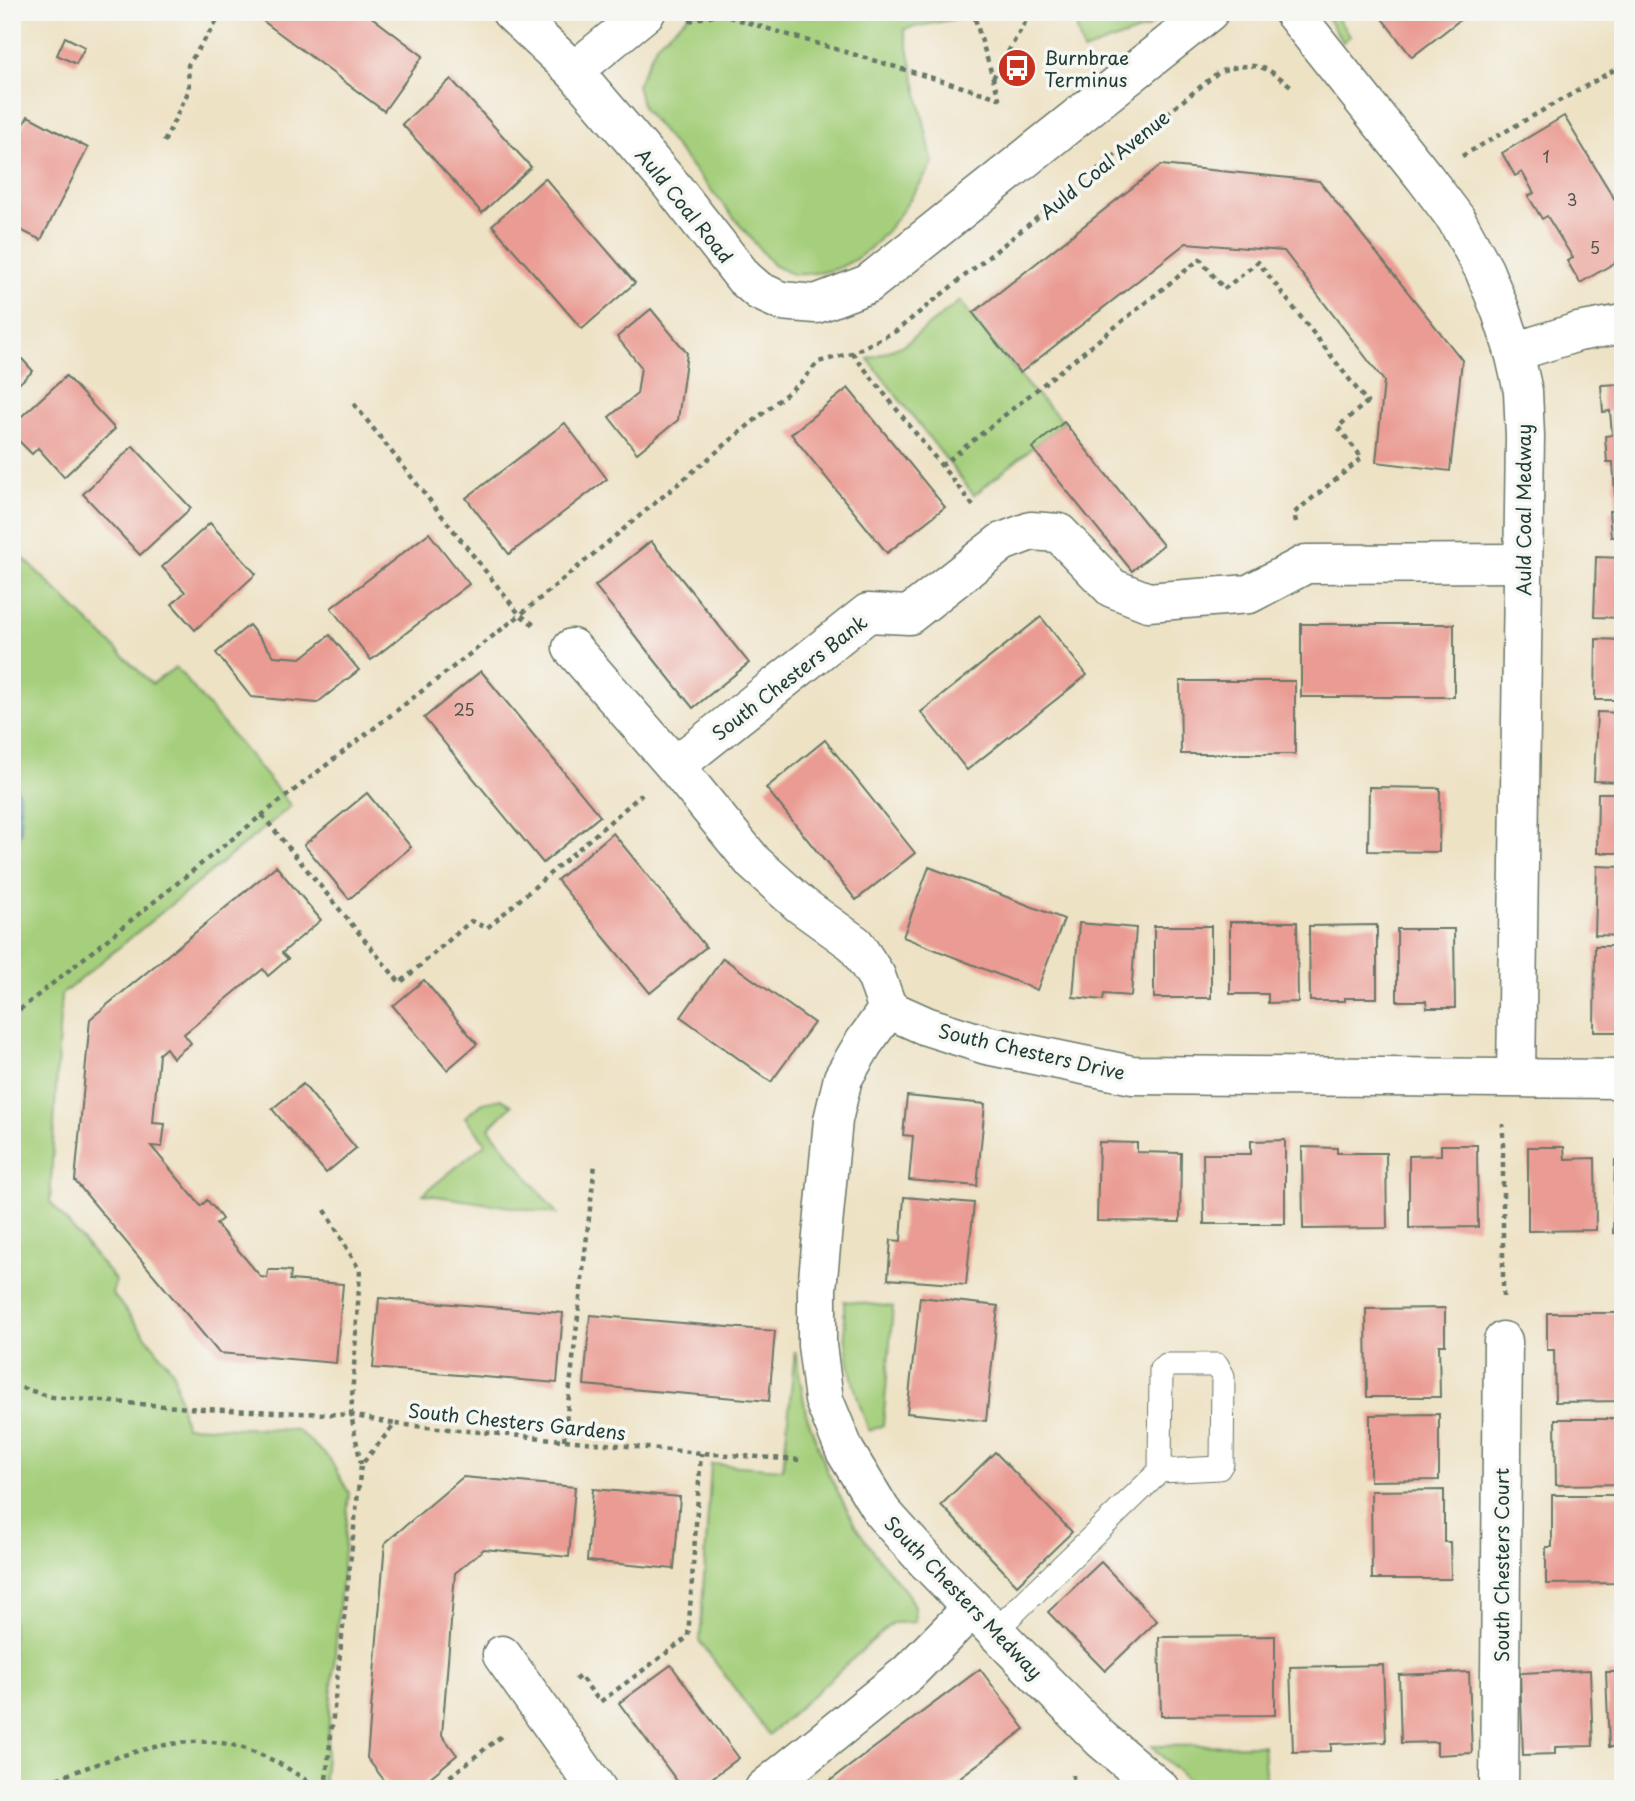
<svg xmlns="http://www.w3.org/2000/svg" width="1635" height="1801" viewBox="0 0 1635 1801" font-family="'Playpen Sans',sans-serif">
  <style>
    .green { fill: #a5cf7c; stroke: #628658; stroke-width: 2 }
    .water { fill: #6ea6dd; stroke: #467288; stroke-width: 2 }
    .building { fill: #ea9b93 }
    .lines { fill: none; stroke-linecap: round; stroke-linejoin: round }
    .lane-casing { stroke: #677767; stroke-width: 25 }
    .street-casing { stroke: #677767; stroke-width: 41 }
    .path { stroke: #677767; stroke-width: 4.5; stroke-dasharray: 5 5; stroke-linecap: butt }
    .lane { stroke: #fff; stroke-width: 23 }
    .street { stroke: #fff; stroke-width: 38 }
    .labels { text-anchor: middle; dominant-baseline: central; stroke-width: 7; stroke-linejoin: round; paint-order: stroke }
    .number-label { font-size: 16px; fill: #52544c }
    .poi-label { font-size: 19px; fill: #1f3d34; stroke: #f6f6f2; text-anchor: start }
    .street-label { font-size: 19px; fill: #1f3d34; stroke: #f6f6f2 }
  </style>
  <rect width="100%" height="100%" fill="#f6f6f2"/>
  <filter id="ink" filterUnits="userSpaceOnUse"><feTurbulence type="fractalNoise" baseFrequency=".0143" numOctaves="2"/><feDisplacementMap in="SourceGraphic" scale="14" xChannelSelector="R" yChannelSelector="G"/><feConvolveMatrix kernelMatrix="1 2 1 2 8 2 1 2 1" color-interpolation-filters="sRGB"/></filter>
  <filter id="wash" filterUnits="userSpaceOnUse"><feTurbulence type="fractalNoise" baseFrequency=".00686" numOctaves="4" result="noise"/><feDisplacementMap in="SourceGraphic" scale="28" xChannelSelector="R" yChannelSelector="G"/><feGaussianBlur stdDeviation="1.57" result="paint"/><feColorMatrix in="noise" values="0 0 0 0 0 0 0 0 0 0 0 0 0 0 0 0 0 1.4 0 .05"/><feComposite in="paint" operator="in"/></filter>
  <g filter="url(#wash)">
    <rect width="100%" height="100%" fill="#eee2c5"/>
    <!-- green -->
    <g class="green">
      <path d="M693,12H959L960,18L904,29L933,164C904,207 872,270 814,273C807,274 799,275 793,274C786,272 779,268 773,265L643,108L637,85L657,43Z"/>
      <polygon points="1072,12 1167,12 1147,28 1083,51"/>
      <polygon points="1326,12 1333,12 1350,36 1343,42 1328,19"/>
      <polygon points="960,301 1028,386 1064,422 974,495 868,359 904,345"/>
      <polygon points="12,547 152,684 176,667 291,806 61,995 50,1202 116,1281 112,1293 173,1371 185,1426 297,1430 329,1458 349,1493 323,1789 12,1789"/>
      <polygon points="501,1099 512,1105 489,1128 557,1214 423,1194 486,1143 465,1117 483,1103"/>
      <path d="M844,1301L893,1307L883,1425L869,1431C851,1383 844,1352 844,1301Z"/>
      <polygon points="795,1351 806,1413 828,1473 855,1525 875,1554 907,1593 914,1606 915,1622 892,1623 769,1735 700,1642 711,1464 783,1469"/>
      <polygon points="1263,1745 1266,1789 1210,1789 1185,1778 1151,1746"/>
    </g>
    <!-- water -->
    <polygon class="water" points="12,772 19,795 21,830 12,851"/>
    <g id="blocks">
      <!-- building -->
      <g class="building">
        <polygon points="251,12 365,12 423,56 384,111"/>
        <polygon points="1377,12 1470,12 1412,57"/>
        <polygon points="65,37 85,47 76,64 57,55"/>
        <polygon points="451,79 531,167 482,213 402,124"/>
        <polygon points="28,116 88,148 41,240 12,226 12,147"/>
        <polygon points="1564,116 1623,213 1623,258 1580,283 1567,261 1573,258 1547,216 1542,219 1528,196 1534,193 1522,172 1515,176 1502,153"/>
        <polygon points="1161,165 1319,181 1462,360 1450,471 1376,462 1384,381 1284,251 1186,243 1020,373 973,313"/>
        <polygon points="545,178 635,283 582,329 492,225"/>
        <polygon points="651,309 687,353 678,420 637,453 609,417 637,394 641,367 617,337"/>
        <polygon points="12,348 33,371 12,390"/>
        <polygon points="66,376 115,429 64,477 38,448 32,454 12,434 12,425"/>
        <polygon points="1623,384 1623,537 1611,537 1609,511 1616,511 1613,462 1607,462 1605,436 1612,435 1610,411 1603,412 1601,385"/>
        <polygon points="848,388 945,507 887,553 791,434"/>
        <polygon points="1064,422 1163,545 1132,571 1032,448"/>
        <polygon points="565,423 607,479 509,554 466,498"/>
        <polygon points="133,446 191,508 140,555 83,494"/>
        <polygon points="210,523 256,574 195,630 172,604 185,592 162,567"/>
        <polygon points="429,533 469,584 371,660 331,608"/>
        <polygon points="651,541 749,663 693,708 595,586"/>
        <polygon points="1596,557 1623,558 1623,618 1594,617"/>
        <polygon points="1041,617 1087,675 967,770 921,712"/>
        <rect x="1301" y="624" width="153" height="73"/>
        <polygon points="249,625 274,656 301,658 330,635 359,670 317,703 251,697 216,653"/>
        <polygon points="1596,639 1623,640 1623,700 1595,700"/>
        <polygon points="481,671 600,816 543,863 424,718"/>
        <polygon points="1180,681 1295,681 1295,754 1181,754"/>
        <polygon points="1597,712 1623,713 1623,782 1594,781"/>
        <polygon points="825,740 915,853 856,900 766,788"/>
        <polygon points="1369,787 1440,788 1439,852 1368,851"/>
        <polygon points="367,793 411,847 349,899 304,845"/>
        <polygon points="1598,793 1623,793 1623,853 1597,853"/>
        <polygon points="613,833 706,947 650,993 557,880"/>
        <polygon points="276,866 321,920 282,953 288,959 268,976 263,969 184,1034 191,1043 173,1058 166,1048 159,1054 153,1123 165,1124 162,1147 151,1146 201,1206 207,1200 215,1209 222,1219 216,1224 261,1277 267,1278 268,1270 280,1270 291,1271 290,1280 343,1284 336,1363 219,1353 75,1181 90,1019"/>
        <polygon points="1597,866 1623,867 1623,936 1595,935"/>
        <polygon points="929,867 1064,919 1037,990 903,937"/>
        <polygon points="1230,922 1297,922 1298,1002 1268,1003 1268,994 1230,994"/>
        <polygon points="1079,923 1136,928 1131,996 1104,994 1103,1000 1073,997"/>
        <polygon points="1377,925 1377,998 1345,998 1345,1001 1310,1001 1309,926"/>
        <rect x="1154" y="926" width="57" height="72"/>
        <polygon points="1397,929 1454,929 1455,1008 1427,1008 1426,1001 1397,1001"/>
        <polygon points="1595,946 1623,946 1623,1032 1594,1032"/>
        <polygon points="723,958 814,1023 771,1082 681,1017"/>
        <polygon points="424,980 477,1044 447,1070 393,1006"/>
        <polygon points="303,1084 356,1148 326,1173 272,1109"/>
        <polygon points="907,1096 985,1104 977,1186 909,1180 913,1136 903,1135"/>
        <polygon points="1285,1140 1285,1224 1204,1224 1203,1154 1251,1154 1251,1141"/>
        <polygon points="1099,1142 1137,1143 1137,1152 1181,1153 1180,1222 1097,1221"/>
        <polygon points="1441,1145 1477,1145 1478,1227 1409,1228 1409,1156 1441,1155"/>
        <polygon points="1302,1147 1337,1148 1337,1153 1386,1153 1387,1228 1303,1229"/>
        <polygon points="1528,1147 1564,1147 1565,1159 1595,1158 1596,1230 1528,1231"/>
        <polygon points="1615,1160 1623,1160 1623,1234 1613,1233"/>
        <polygon points="904,1197 974,1203 966,1285 888,1279 891,1240 901,1241"/>
        <polygon points="920,1297 998,1306 986,1421 907,1413"/>
        <polygon points="379,1298 563,1313 557,1383 373,1368"/>
        <polygon points="1445,1308 1445,1345 1439,1345 1440,1397 1367,1397 1366,1309"/>
        <polygon points="1547,1313 1623,1313 1623,1401 1555,1402 1554,1350 1547,1350"/>
        <polygon points="590,1315 775,1331 769,1401 584,1385"/>
        <polygon points="1439,1414 1439,1480 1370,1481 1370,1415"/>
        <polygon points="1555,1419 1623,1419 1623,1484 1556,1485"/>
        <polygon points="995,1452 1072,1532 1017,1585 941,1505"/>
        <polygon points="463,1477 575,1487 569,1557 484,1549 455,1573 442,1735 457,1755 416,1789 391,1789 367,1758 385,1543"/>
        <polygon points="593,1489 680,1497 674,1569 587,1561"/>
        <polygon points="1444,1490 1444,1542 1450,1542 1451,1579 1372,1579 1371,1491"/>
        <polygon points="1552,1495 1623,1495 1623,1583 1546,1584 1546,1547 1552,1547"/>
        <polygon points="1101,1562 1157,1621 1105,1671 1048,1612"/>
        <polygon points="1275,1636 1275,1715 1161,1716 1159,1637"/>
        <polygon points="671,1665 739,1758 697,1789 683,1789 619,1703"/>
        <polygon points="1383,1665 1386,1742 1331,1744 1331,1751 1293,1752 1290,1667"/>
        <polygon points="980,1669 1025,1729 944,1789 819,1789"/>
        <polygon points="1590,1670 1593,1746 1555,1747 1555,1754 1523,1755 1520,1673"/>
        <polygon points="1469,1672 1472,1753 1437,1755 1437,1742 1401,1743 1399,1675"/>
        <polygon points="1606,1672 1623,1672 1623,1747 1609,1747"/>
      </g>
    </g>
  </g>
  <g filter="url(#ink)">
    <use href="#blocks" fill-opacity="0" stroke="#677767" stroke-width="2"/>
    <g class="lines">
      <!-- lane casing -->
      <g class="lane-casing">
        <polyline id="lane" points="995,1631 1160,1471 1219,1468 1222,1463 1223,1376 1217,1365 1166,1365 1161,1369 1160,1471"/>
      </g>
      <!-- street casing -->
      <g class="street-casing">
        <g id="street">
          <polyline points="511,12 574,71 672,186 744,278 759,291 781,301 816,304 868,284 1209,12"/>
          <polyline points="1293,12 1425,178 1456,219 1484,270 1501,312 1514,352 1523,391 1525,436 1516,1077"/>
          <polyline points="574,71 646,12"/>
          <polyline points="1514,352 1578,332 1623,324"/>
          <polyline points="572,648 675,766 754,863 801,905 855,944 876,976 888,1009 926,1026 986,1045 1132,1075 1623,1079"/>
          <polyline points="675,766 868,613 909,615 1002,542 1031,531 1059,533 1112,588 1148,602 1249,594 1306,564 1523,563"/>
          <polyline points="888,1009 863,1044 843,1078 833,1120 817,1289 817,1345 824,1400 845,1451 882,1512 927,1562 1101,1739 1160,1789"/>
          <polyline points="502,1655 597,1789"/>
          <polyline points="764,1789 908,1673 972,1608"/>
          <polyline points="1499,1789 1503,1341"/>
        </g>
      </g>
      <!-- path -->
      <g class="path">
        <polyline points="719,14 999,98 973,12"/>
        <polyline points="689,21 726,12"/>
        <polyline points="993,78 1031,12"/>
        <polyline points="164,142 189,90 188,65 223,12"/>
        <polyline points="1462,156 1623,65"/>
        <polyline points="852,353 975,508"/>
        <polyline points="354,404 520,615 536,626"/>
        <polyline points="941,466 1200,259 1224,289 1258,262 1367,402 1338,427 1362,458 1294,513 1296,522"/>
        <polyline points="262,815 400,983 471,921 487,928 642,794"/>
        <path d="M12,1016L262,815L520,615L802,381L818,362L852,353L896,331L1220,71C1256,62 1262,63 1292,87"/>
        <polyline points="325,1210 360,1271 351,1415 361,1464"/>
        <polyline points="1503,1297 1503,1124"/>
        <polyline points="12,1385 52,1397 202,1409 351,1415 395,1424"/>
        <polyline points="564,1440 595,1164"/>
        <polyline points="575,1680 580,1676 600,1702 688,1637 701,1453"/>
        <path d="M29,1789C92,1767 176,1726 243,1748C271,1757 295,1772 319,1789"/>
        <polyline points="325,1789 361,1465 395,1424 701,1453 800,1460"/>
        <polyline points="434,1789 504,1734"/>
        <polyline points="1073,1789 1073,1775"/>
      </g>
      <!-- lane -->
      <use href="#lane" class="lane"/>
      <!-- street -->
      <use href="#street" class="street"/>
    </g>
  </g>
  <!-- icons -->
  <defs>
    <g id="bus-disc" transform="scale(2.0125)"><circle r="9.5" fill="#c8321e" stroke="#f6f6f2"/><path d="M-5-6H5V4H4V6H2V4H-2V6H-4V4H-5ZM-3.5-4V0h7V-4ZM-3.5 1.2v1.5H-2V1.2ZM2 1.2v1.5H3.5V1.2Z" fill="#fff"/></g>
  </defs>
  <g fill-rule="evenodd">
    <use href="#bus-disc" x="1017" y="68"/>
  </g>
  <g class="labels">
    <!-- number labels -->
    <g class="number-label">
      <text x="1546" y="156">1</text>
      <text x="1572" y="199">3</text>
      <text x="1595" y="247">5</text>
      <text x="464" y="709">25</text>
    </g>
    <!-- poi labels -->
    <g class="poi-label">
      <text x="1044" y="57">Burnbrae<tspan x="1044" dy="22">Terminus</tspan></text>
    </g>
    <!-- street labels -->
    <g class="street-label">
      <text transform="translate(1104 164) rotate(-39)">Auld Coal Avenue</text>
      <text transform="translate(685 205) rotate(51)">Auld Coal Road</text>
      <text transform="translate(1523 510) rotate(-90)">Auld Coal Medway</text>
      <text transform="translate(789 677) rotate(-38)">South Chesters Bank</text>
      <text transform="translate(1032 1051) rotate(13)">South Chesters Drive</text>
      <text transform="translate(517 1421) rotate(6)">South Chesters Gardens</text>
      <text transform="translate(1501 1565) rotate(-90)">South Chesters Court</text>
      <text transform="translate(964 1597) rotate(46)">South Chesters Medway</text>
    </g>
  </g>
  <!-- margin -->
  <rect width="1635" height="1801" fill="none" stroke="#f6f6f2" stroke-width="42"/>
</svg>
